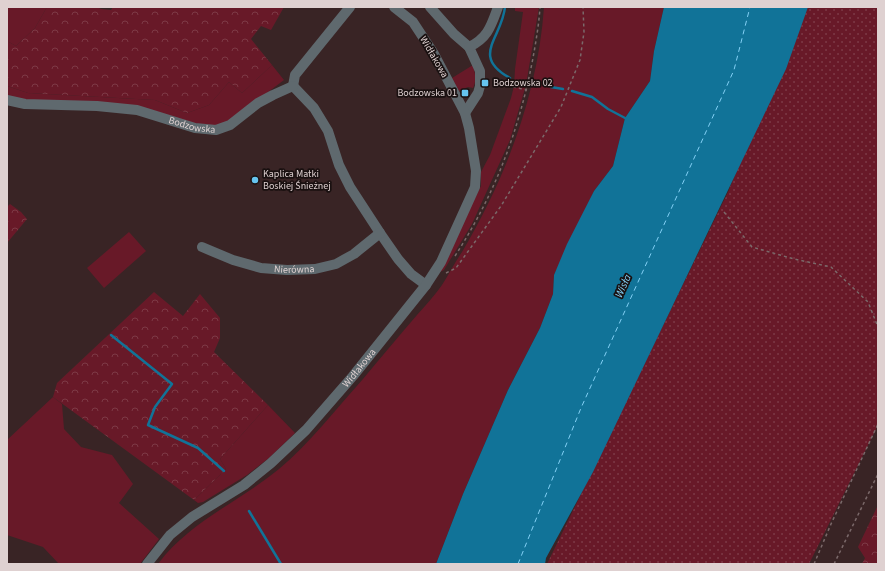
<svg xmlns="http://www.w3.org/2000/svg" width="885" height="571" viewBox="0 0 885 571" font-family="'Source Sans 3',sans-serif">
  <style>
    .grass { fill: #681928 }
    .forest { fill: url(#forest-crowns) }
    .park { fill: url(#park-dots) }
    .water { fill: #117398 }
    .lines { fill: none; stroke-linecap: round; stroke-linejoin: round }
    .stream { stroke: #117398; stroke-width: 2.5 }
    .ferry { stroke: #83d0f5; stroke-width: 1; stroke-dasharray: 5 4; stroke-linecap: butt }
    .path { stroke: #7b696a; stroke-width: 1.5; stroke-dasharray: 3 3; stroke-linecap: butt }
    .minor { stroke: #5f696e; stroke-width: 10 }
    .poi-dot { fill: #66c4ef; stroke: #191010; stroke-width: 1.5 }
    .labels { text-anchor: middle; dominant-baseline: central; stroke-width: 3.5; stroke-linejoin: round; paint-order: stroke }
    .street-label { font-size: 10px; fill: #dfd1d1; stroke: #191010 }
    .poi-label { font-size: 10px; fill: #dfd1d1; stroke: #191010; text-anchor: start }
    .water-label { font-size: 11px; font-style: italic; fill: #83d0f5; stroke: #191010 }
  </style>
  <defs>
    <pattern id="forest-crowns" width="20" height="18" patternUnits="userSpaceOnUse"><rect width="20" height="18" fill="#681928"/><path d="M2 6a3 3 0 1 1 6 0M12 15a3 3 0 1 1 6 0" fill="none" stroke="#7d3946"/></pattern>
    <pattern id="park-dots" width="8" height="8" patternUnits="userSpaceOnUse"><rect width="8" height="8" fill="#681928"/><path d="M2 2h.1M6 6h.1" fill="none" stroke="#7d3946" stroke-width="1.8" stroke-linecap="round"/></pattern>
  </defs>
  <rect width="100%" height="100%" fill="#392425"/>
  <!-- grass -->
  <g class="grass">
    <polygon points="7,7 47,7 35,28 16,46 7,41"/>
    <polygon points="515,7 539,7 526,85 510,140 472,224 444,270 440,272 441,265 481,186 481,172 490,155 511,98 514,86 515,69 523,12 515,11"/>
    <path d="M544,7H664L654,51L650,81L625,118L613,166L594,191L554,275L553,294L540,328L508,390L463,494L436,564H158C190,521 239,502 279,469C310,443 336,409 363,379C381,357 399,336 417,315C426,305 435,295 442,285C449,274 455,262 462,252C506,178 538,93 544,7Z"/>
    <polygon points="272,65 284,80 234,118 220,125 209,127 143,109 26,101 7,96 7,86 28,93 155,100 187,113 209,105 229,82 242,93"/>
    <path d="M473,65C475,73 477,81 473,88L468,87L459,91L452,78Z"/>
    <polygon points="129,232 146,251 104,288 87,268"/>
    <polygon points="53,397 62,404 64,429 81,447 112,455 133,484 119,503 159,539 140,564 59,564 43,547 7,535 7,440"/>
    <polygon points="268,405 295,433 269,458 247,475 203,502 198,503 194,500 226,469 220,459"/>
  </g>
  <!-- forest -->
  <g class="forest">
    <polygon points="47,7 97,7 101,9 111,10 113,7 284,7 271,30 261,26 251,39 272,65 242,93 229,82 209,105 187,113 155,100 28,93 7,86 7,41 16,46 35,28"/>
    <polygon points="10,204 21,212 27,219 7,243 7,207"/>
    <polygon points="154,292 183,316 200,294 220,318 220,338 214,352 268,405 220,459 226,469 194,500 53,397 57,383"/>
    <polygon points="878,505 878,564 862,564 865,558 858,547"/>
  </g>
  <!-- park -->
  <polygon class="park" points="804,7 878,7 878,425 809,564 547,564 728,192"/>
  <!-- water -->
  <polygon class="water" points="664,7 808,7 786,69 593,472 546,558 545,564 436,564 463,494 508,390 540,328 553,294 554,275 567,244 594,191 613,166 625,118 650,81 654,51"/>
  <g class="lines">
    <!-- stream -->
    <g class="stream">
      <path d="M505,7C502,38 470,56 510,78"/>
      <polyline points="551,87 563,89"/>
      <polyline points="572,91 592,97 608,109 625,118"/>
      <polyline points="111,335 172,384 155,407 148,425 198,448 224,471"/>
      <polyline points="249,511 281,564"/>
    </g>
    <!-- ferry -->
    <polyline class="ferry" points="518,564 581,408 734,70 750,7"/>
    <!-- path -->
    <g class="path">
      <polyline points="513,87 527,90"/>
      <polyline points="724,212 752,247 794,259 831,267 868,302 878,327"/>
      <path d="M455,256C495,194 519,131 533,58C536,41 539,24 540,7"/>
      <polyline points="446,273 456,268 501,206 561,107 580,60 584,32 583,7"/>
      <polyline points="814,564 831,524 878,424"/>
      <polyline points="834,564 878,474"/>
    </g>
    <!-- minor -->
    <g class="minor">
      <polyline points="430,7 454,34 469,47 480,71 480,86 478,93 465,113"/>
      <path d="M469,47C488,38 491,26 498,7"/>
      <polyline points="293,86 314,108 328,131 339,165 350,187 380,233 398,259 411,274 426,285"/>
      <polyline points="293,86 295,75 350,7"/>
      <path id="s1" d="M7,100L25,104L97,106L137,110L195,128L216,130L230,125L258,103L273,95L293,86"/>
      <path id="s2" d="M202,247L233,260L261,268L287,270L315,269L336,264L354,254L380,233"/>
      <path id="s3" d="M147,564L170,535L192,517L244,485L271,463L306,430L353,376L426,285L441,262L475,187L476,171L469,128L465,113L434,54L413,22L394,7"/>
    </g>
  </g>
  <!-- markers -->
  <g class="poi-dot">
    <rect x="481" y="79" width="8" height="8" rx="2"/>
    <rect x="461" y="89" width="8" height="8" rx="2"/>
    <circle cx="255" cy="180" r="4"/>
  </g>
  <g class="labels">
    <!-- street labels -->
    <g class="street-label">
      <text transform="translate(434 57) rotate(60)">Widłakowa</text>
      <text stroke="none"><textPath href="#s1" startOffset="188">Bodzowska</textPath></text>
      <text stroke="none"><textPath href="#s2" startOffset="96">Nierówna</textPath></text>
      <text stroke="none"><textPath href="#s3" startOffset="291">Widłakowa</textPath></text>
    </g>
    <!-- poi labels -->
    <g class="poi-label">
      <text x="493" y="83">Bodzowska 02</text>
      <text x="457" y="93" text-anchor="end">Bodzowska 01</text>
      <text x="263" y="174">Kaplica Matki<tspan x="263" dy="12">Boskiej Śnieżnej</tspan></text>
    </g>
    <!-- water labels -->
    <g class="water-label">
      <text transform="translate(623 286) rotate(-66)">Wisła</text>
    </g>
  </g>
  <!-- border -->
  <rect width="885" height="571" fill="none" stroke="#dfd1d1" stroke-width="16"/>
</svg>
